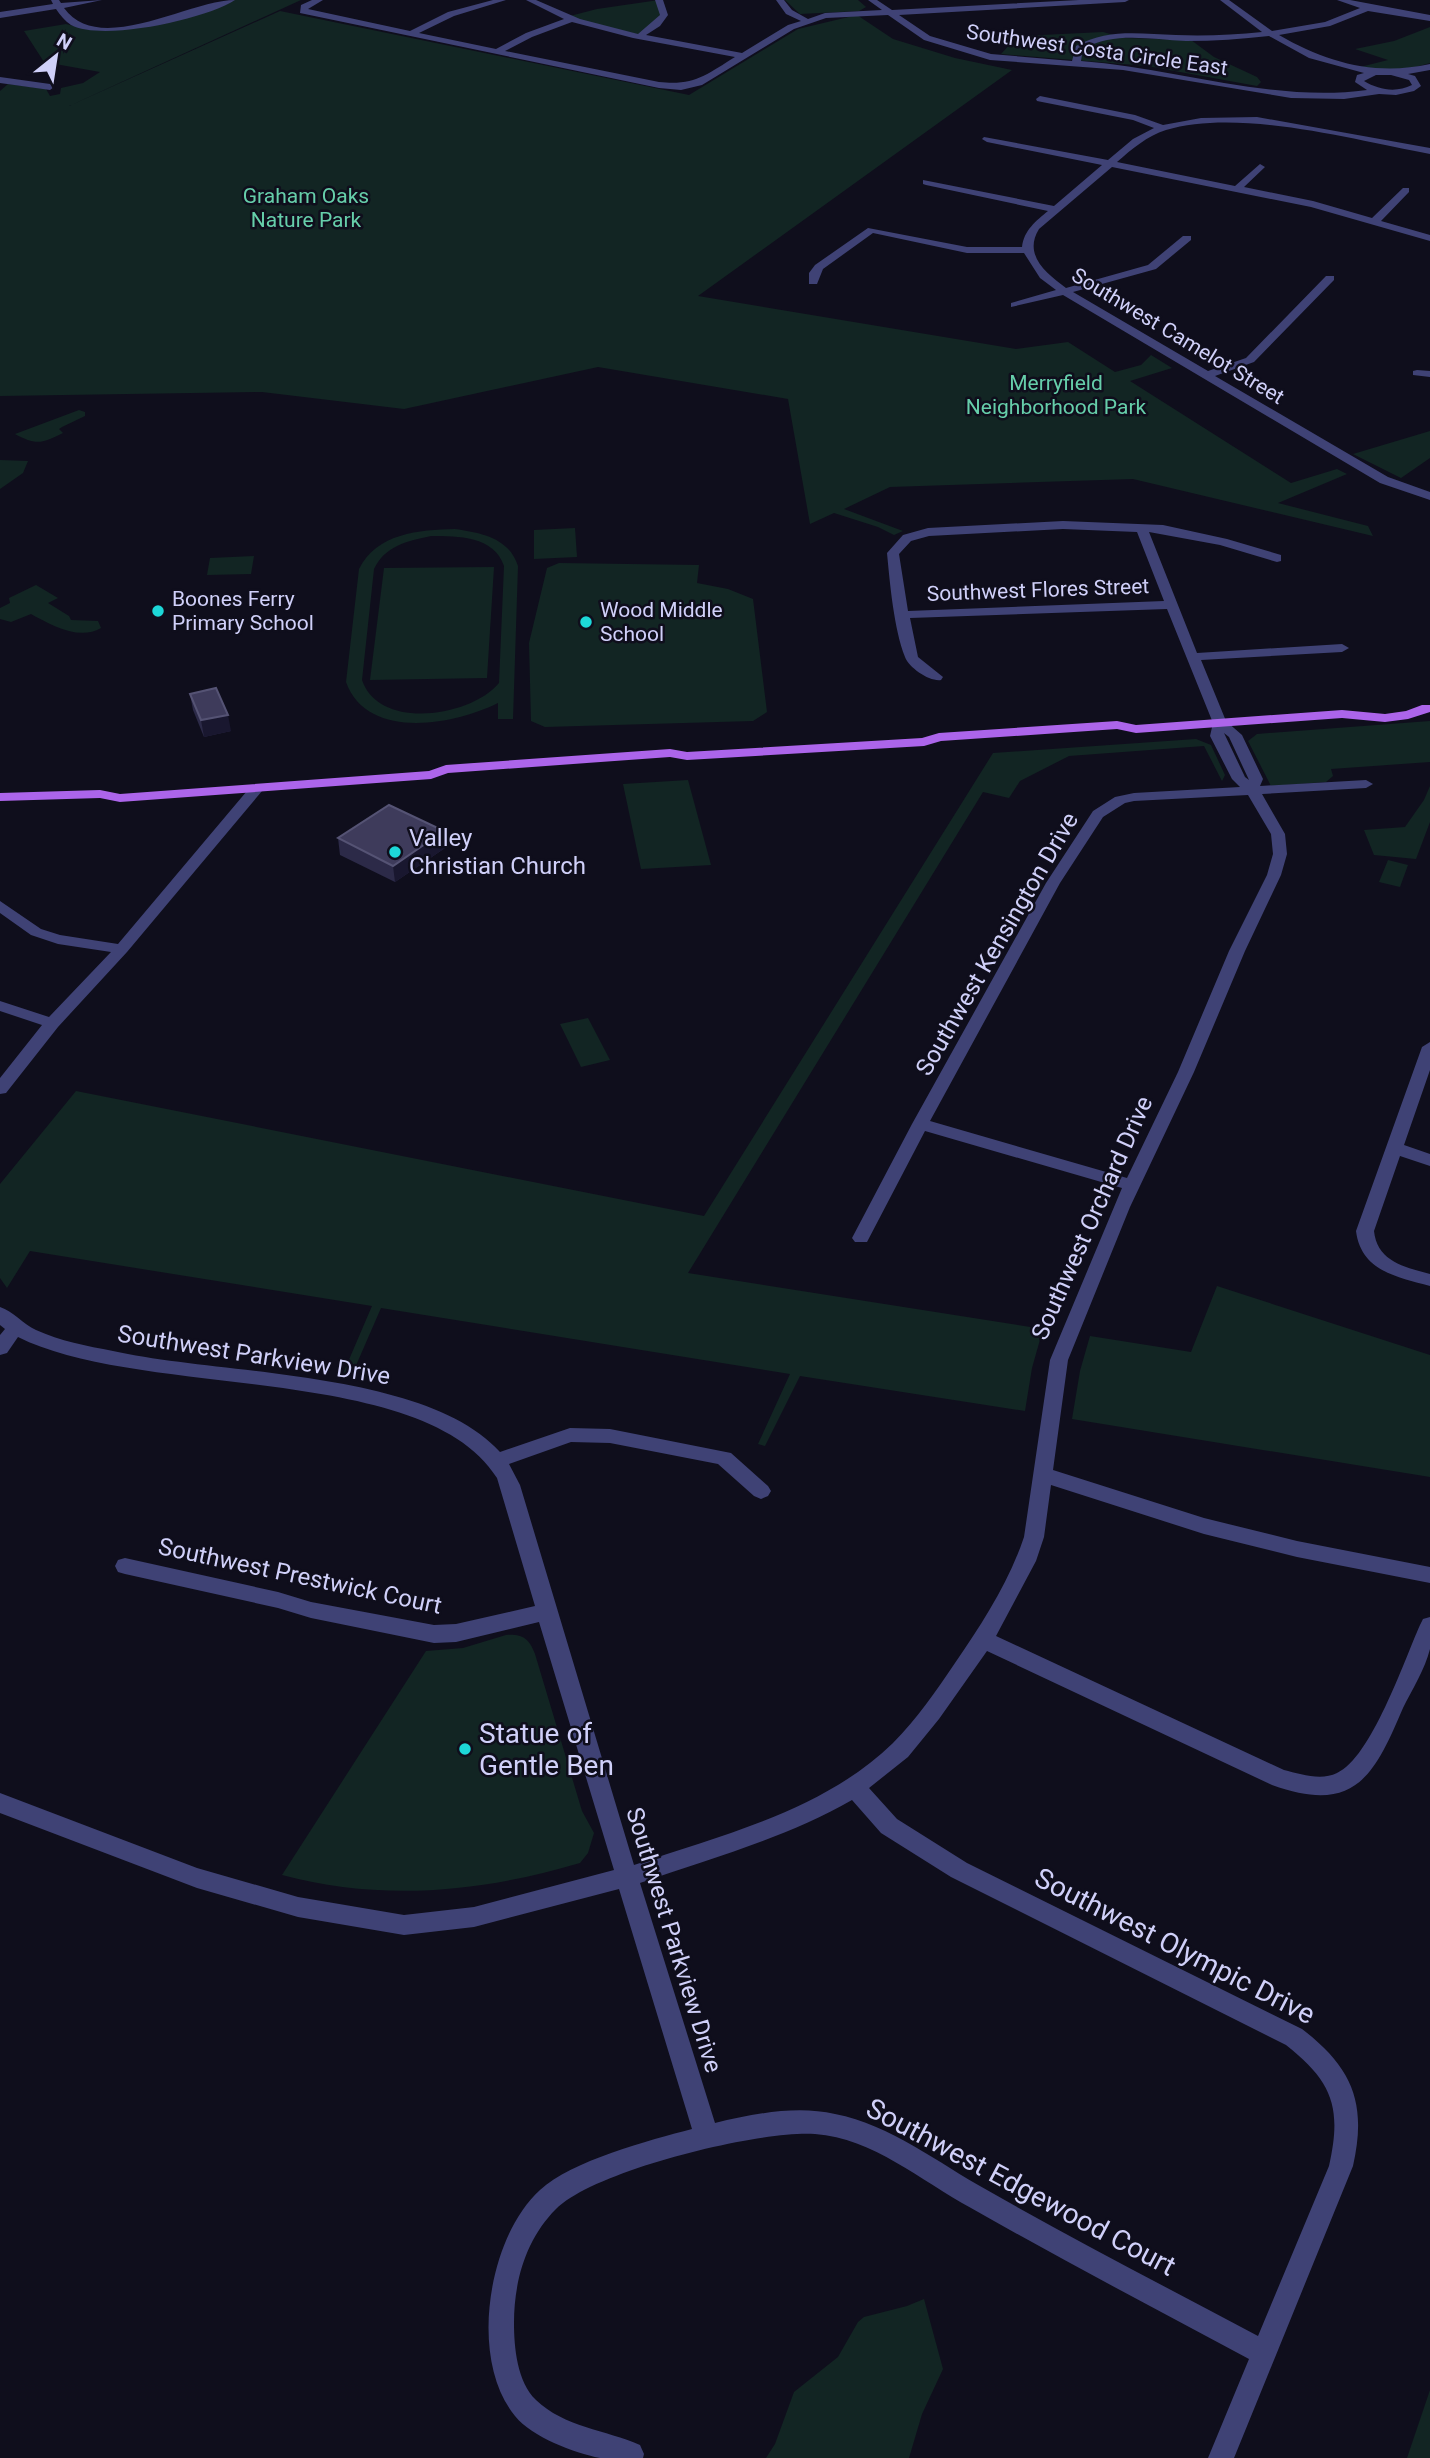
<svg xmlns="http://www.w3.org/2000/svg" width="1430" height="2458" viewBox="0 0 1430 2458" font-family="Roboto,sans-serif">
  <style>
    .green { fill: #122523; fill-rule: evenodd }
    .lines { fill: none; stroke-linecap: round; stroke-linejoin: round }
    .minor { fill: #3f4275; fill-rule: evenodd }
    .major { fill: #ac65ea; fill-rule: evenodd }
    .wall { fill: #2c2a48 }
    .shaded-wall { fill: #19172f }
    .building { fill: #3e3b5b; stroke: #555374; stroke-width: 2 }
    .poi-dot { fill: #1dd7d8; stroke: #0f0e1c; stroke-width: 2.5 }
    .labels { text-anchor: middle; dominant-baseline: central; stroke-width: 5; stroke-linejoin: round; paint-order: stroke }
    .far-street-label { font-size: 21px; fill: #d0d0f9; stroke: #0f0e1c }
    .far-park-label { font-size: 21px; fill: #66ceaa; stroke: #0f0e1c }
    .far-poi-label { font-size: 21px; fill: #d0d0f9; stroke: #0f0e1c; text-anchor: start }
    .poi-label { font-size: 24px; fill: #d0d0f9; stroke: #0f0e1c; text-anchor: start }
    .street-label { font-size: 24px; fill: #d0d0f9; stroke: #0f0e1c }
    .near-poi-label { font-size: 28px; fill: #d0d0f9; stroke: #0f0e1c; text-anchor: start }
    .near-street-label { font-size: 28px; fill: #d0d0f9; stroke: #0f0e1c }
  </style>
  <rect width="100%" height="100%" fill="#0f0e1c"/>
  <!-- green -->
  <g class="green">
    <polygon points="234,0 301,0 69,106 280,11 689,95 798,29 857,15 893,39 955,58 1012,70 698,296 1016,349 1068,342 1115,372 1141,365 1151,355 1172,368 1130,381 1291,483 1337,469 1347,474 1278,503 1368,526 1373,536 1133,479 890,487 844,509 903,531 894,535 878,527 834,513 810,524 788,399 598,367 404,409 262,392 0,396 0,91 8,84 46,89 50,96 60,94 61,88 83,83 100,72 44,62 24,31 66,24 89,30 118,29 192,14"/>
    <polygon points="659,0 665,12 641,35 566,17 597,9"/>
    <polygon points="785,0 858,0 866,7 859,11 800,14"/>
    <polygon points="1430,27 1430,63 1405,70 1356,68 1388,60 1355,49 1394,41"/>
    <polygon points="1103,32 1124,38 1191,40 1214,57 1257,77 1261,82 1257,86 1147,66 1001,54 1013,41 998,37"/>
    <path d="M79,410L85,412V416L62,427L59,429L63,433C42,443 37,446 15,434Z"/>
    <polygon points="1430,431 1430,458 1401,478 1353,454"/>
    <polygon points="0,460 28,461 23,473 0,489"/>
    <polygon points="575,528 577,557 534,559 534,530"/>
    <path d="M455,529C482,533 509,538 518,566L513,719H498V703C454,725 367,741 346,682L359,569C377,533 419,530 455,529ZM431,536C458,536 494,536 504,566L499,683C471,717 379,731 362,680L374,569C385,546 407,541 431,536Z"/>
    <polygon points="254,556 251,574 207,575 210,558"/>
    <polygon points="559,563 699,565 697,583 728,589 753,599 767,712 753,721 545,727 531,721 529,643 547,568"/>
    <polygon points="494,567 487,678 370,680 384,568"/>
    <path d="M36,585L58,598L48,603L69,616L71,620L98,621L101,628C79,641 51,625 31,614L11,622L0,619V608L10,603L9,598Z"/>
    <polygon points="1430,721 1430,762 1331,769 1333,776 1326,782 1271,786 1248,741 1257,734"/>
    <polygon points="1196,739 1211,745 1225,775 1222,781 1204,746 1069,756 1020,781 1009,798 983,792 688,1273 1043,1329 1032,1368 1025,1411 800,1376 765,1446 758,1444 790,1374 381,1308 351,1377 342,1376 372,1306 30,1251 7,1288 0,1278 0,1184 76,1091 704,1216 993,753"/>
    <polygon points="688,780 711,865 641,869 623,784"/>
    <polygon points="1430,786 1430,822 1416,859 1374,855 1364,830 1405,827 1424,800"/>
    <polygon points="1388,860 1408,865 1400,887 1379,882"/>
    <polygon points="588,1018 610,1060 581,1067 560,1024"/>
    <polygon points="1217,1286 1430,1355 1430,1477 1072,1419 1080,1371 1090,1336 1191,1352"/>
    <path d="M506,1635C522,1634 529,1638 535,1654L582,1811L594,1833L588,1853L580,1863C482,1892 382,1902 282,1875L426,1651L463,1648Z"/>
    <polygon points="924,2299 943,2369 922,2414 909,2458 766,2458 775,2444 794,2392 838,2357 858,2322 864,2317 907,2306"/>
    <polygon points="1430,2390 1430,2458 1407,2458"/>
  </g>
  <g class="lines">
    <!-- minor -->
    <g class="minor">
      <path d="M51,0H59L61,3L102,0L64,8C99,57 189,0 235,0C206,19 103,42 71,25C65,21 60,15 56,9L0,18V12L53,4Z"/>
      <path d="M312,0H323L308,9L410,31L448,12L493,0H506L454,16L419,33L496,49L526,33L564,19L526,0H536L580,19L638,34L660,15L655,0H663L668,15L660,26L646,35L742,53L788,25L801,21L786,14L776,0H784L792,10L808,19L825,13L882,10L868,0H877L892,10L1079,0H1129L1125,2L899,15L930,36L991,54L1072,61L1076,46C1108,28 1141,34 1176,35C1204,36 1234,35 1262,32L1220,0H1229L1272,31L1325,22L1360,8L1337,0H1350L1430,15V21L1368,11L1330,26L1279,35C1327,63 1376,76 1430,64V70L1408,74L1415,76L1421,86L1414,91L1396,95L1379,94L1344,99L1291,98L1123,70L990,60L924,40L888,15L826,18L794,29L702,85L681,90L659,88L300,13L301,5ZM572,22L633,38L735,57C706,75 694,86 659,82L505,51L532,37ZM1269,36L1309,58L1364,73L1357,75L1355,82L1367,90C1273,103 1175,68 1081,61L1083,49C1115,31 1151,40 1186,41C1214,41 1242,39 1269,36ZM1376,75H1391L1409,80L1412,85C1396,93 1379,90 1364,81Z"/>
      <polygon points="0,77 50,84 54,87 50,90 0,83"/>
      <path d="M1040,96L1135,115L1163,125L1201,118L1257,117L1430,148V154C1354,140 1240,108 1166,130C1147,136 1132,149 1117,162L1235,186L1260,164L1265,167L1244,187L1313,201L1372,218L1403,188H1409V192L1381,221L1430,235V241L1311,207L1112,167L1039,229C1023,255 1046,273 1066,288L1148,265L1183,236H1191V240L1156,269L1073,292L1208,371L1246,358L1326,276H1334V280L1254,362L1215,376L1388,477L1430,492V500L1380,483L1063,295L1011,307V303L1056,290L1040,278L1024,253H967L873,233L823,269L817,284H809V273L815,265L868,228L967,247H1022C1024,230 1036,221 1048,211L926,185L923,184V180L1054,206L1102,165L987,142L982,139L984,137L1108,160L1133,139L1154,128L1133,120L1037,101L1036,99Z"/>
      <polygon points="1417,370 1430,371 1430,377 1413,375 1413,371"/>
      <path d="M1063,521L1163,525L1227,539L1281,555V561L1277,562L1220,545L1149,532L1197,653L1342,644L1349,648L1342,652L1201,660L1226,721L1242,735L1263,779L1260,786L1366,780L1373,784L1366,788L1262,794L1285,834L1287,854L1281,875L1245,951L1194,1072L1130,1207L1068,1360L1053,1470L1204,1518L1297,1541L1430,1567V1583L1297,1557L1204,1534L1051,1485L1044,1537L1036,1561L996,1636L1284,1770C1300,1774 1321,1781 1337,1773C1371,1758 1404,1661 1420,1625L1423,1619L1430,1617C1430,1627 1430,1639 1430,1649C1425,1669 1412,1690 1403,1708C1374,1776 1355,1815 1272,1785L987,1651L939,1719L908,1757L869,1788L897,1819L967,1863L1302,2029C1353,2068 1367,2104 1353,2166L1234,2458H1208L1249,2359C1156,2309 1062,2260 971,2208C921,2181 873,2138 815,2134C760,2130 595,2170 556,2209C526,2239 514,2281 514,2323C514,2347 517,2382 536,2400C564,2427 606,2430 640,2445L644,2454L643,2458C629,2458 614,2458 600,2458C574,2453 532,2437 515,2416C468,2359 488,2237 540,2190C571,2161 650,2140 692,2129L619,1889L474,1927L404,1935L298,1917L197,1888L0,1813V1793L197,1868L298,1897L404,1915L474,1907L614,1870L539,1622L456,1642L434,1643L311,1618L278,1608L125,1574L118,1572L115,1566L118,1560L125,1558L278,1592L311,1602L434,1625L456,1624L535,1606L497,1478C424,1362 141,1399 18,1337L7,1353L0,1355V1335L5,1329L0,1325V1307C13,1311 23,1324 36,1330C60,1341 87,1346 113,1351C219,1375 426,1370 500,1452L570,1428L610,1429L731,1453L768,1486L771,1491L768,1496L761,1499L754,1496L718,1464L610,1443L571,1442L509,1464L520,1485L634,1865C724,1834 823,1811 893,1743C917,1719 936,1691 955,1663C982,1624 1009,1582 1024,1537L1050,1360L1122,1188L925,1131L867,1242H855L852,1238L912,1124L1046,883L1093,811L1115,797L1134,793L1240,787L1232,779L1210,736L1213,723L1167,609L910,618L918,657L943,677L941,680C930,682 909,668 905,657C894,629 890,584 887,553L903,535L928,528ZM1063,529L1137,532L1164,601L908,611L899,554L911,541L929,536ZM1224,733L1229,737L1249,780L1245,777ZM1248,795L1271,834L1273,854L1267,875L1229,951L1178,1072L1127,1178L930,1121L1060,883L1103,817L1125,803L1134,801ZM852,1800L881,1833L951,1877L1286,2045C1333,2082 1342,2108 1329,2166L1258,2336C1168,2288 1076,2241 987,2190C938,2163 891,2125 835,2114C796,2105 753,2114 715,2123L640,1883C711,1858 786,1838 852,1800Z"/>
      <polygon points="257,784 262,785 262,791 127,952 58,1027 6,1093 0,1094 0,1078 42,1025 0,1011 0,1001 49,1017 111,952 58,944 31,935 0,913 0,901 41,929 60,935 118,944 252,785"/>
      <path d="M1430,1042V1070L1404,1145L1430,1154V1166L1400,1156L1374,1231C1377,1261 1404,1267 1430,1274V1286C1397,1277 1361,1271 1356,1231L1422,1047Z"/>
    </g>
    <!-- major -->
    <polygon class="major" points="1422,705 1430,705 1430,712 1408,719 1385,722 1342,718 1136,733 1117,729 941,741 924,746 687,760 670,757 448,773 431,779 120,802 100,798 0,801 0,793 100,790 120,794 429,771 446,765 670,749 687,752 922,738 939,733 1117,721 1136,725 1342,710 1385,714 1406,711"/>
  </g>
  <!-- wall -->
  <g class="wall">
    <polygon points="190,694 231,731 204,737 193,710"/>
    <polygon points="338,838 445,848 395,882 340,855"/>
  </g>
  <!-- shaded-wall -->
  <g class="shaded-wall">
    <polygon points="228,715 231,731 204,737 201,720"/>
    <polygon points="444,831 445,848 395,882 393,866"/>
  </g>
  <!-- building -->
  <g class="building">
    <polygon points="216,688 228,715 201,720 190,694"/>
    <polygon points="389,805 444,831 393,866 338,838"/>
  </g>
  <!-- markers -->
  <g class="poi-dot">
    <circle cx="158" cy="611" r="7"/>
    <circle cx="586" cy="622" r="7"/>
    <circle cx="395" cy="852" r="7"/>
    <circle cx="465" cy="1749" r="7"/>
  </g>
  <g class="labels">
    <!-- far-street labels -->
    <g class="far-street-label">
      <text transform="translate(1097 50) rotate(8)">Southwest Costa Circle East</text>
      <text transform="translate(1178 336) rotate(31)">Southwest Camelot Street</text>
      <text transform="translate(1038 590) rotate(-2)">Southwest Flores Street</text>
    </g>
    <!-- far-park labels -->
    <g class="far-park-label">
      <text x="306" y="196">Graham Oaks<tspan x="306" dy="24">Nature Park</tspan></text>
      <text x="1056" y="383">Merryfield<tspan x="1056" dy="24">Neighborhood Park</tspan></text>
    </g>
    <!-- far-poi labels -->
    <g class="far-poi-label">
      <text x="172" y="599">Boones Ferry<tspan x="172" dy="24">Primary School</tspan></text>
      <text x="600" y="610">Wood Middle<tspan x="600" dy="24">School</tspan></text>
    </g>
    <!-- poi labels -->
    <g class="poi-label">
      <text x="409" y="838">Valley<tspan x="409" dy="28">Christian Church</tspan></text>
    </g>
    <!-- street labels -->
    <g class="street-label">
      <text transform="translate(997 944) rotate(-60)">Southwest Kensington Drive</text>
      <text transform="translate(1092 1218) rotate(-66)">Southwest Orchard Drive</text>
      <text transform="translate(254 1355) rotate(9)">Southwest Parkview Drive</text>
      <text transform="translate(300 1576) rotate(12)">Southwest Prestwick Court</text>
      <text transform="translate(674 1940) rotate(73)">Southwest Parkview Drive</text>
    </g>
    <!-- near-poi labels -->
    <g class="near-poi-label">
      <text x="479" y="1733">Statue of<tspan x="479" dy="32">Gentle Ben</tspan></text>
    </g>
    <!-- near-street labels -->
    <g class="near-street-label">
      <text transform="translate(1175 1946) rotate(27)">Southwest Olympic Drive</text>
      <text transform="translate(1021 2187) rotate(28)">Southwest Edgewood Court</text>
    </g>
  </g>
  <!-- north arrow -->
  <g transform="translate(56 56) rotate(30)" stroke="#0f0e1c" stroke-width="5" paint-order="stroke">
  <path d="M0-5L12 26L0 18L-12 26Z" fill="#d0d0f9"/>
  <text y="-10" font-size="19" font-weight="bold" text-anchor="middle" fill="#d0d0f9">N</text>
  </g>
</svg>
